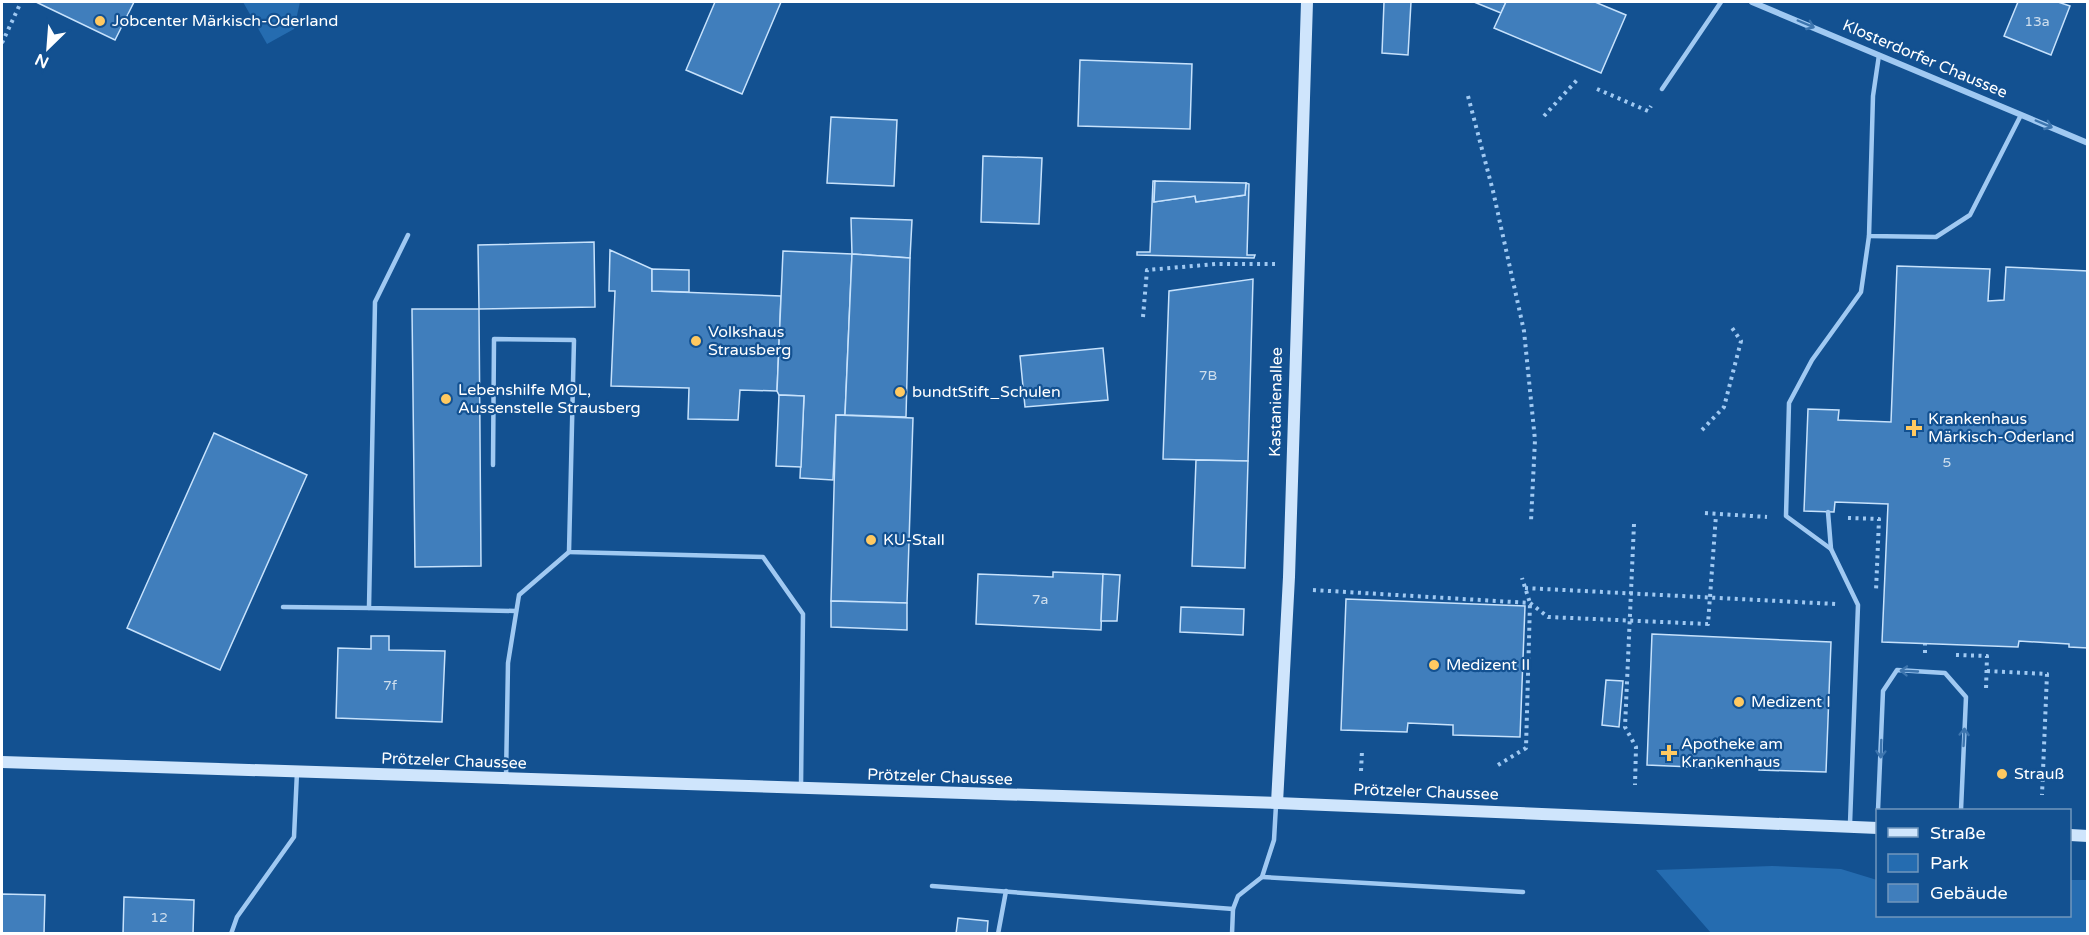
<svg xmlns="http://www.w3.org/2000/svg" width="2089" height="935" viewBox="0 0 2089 935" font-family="'Varela Round',sans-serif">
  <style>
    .green { fill: #256cb0 }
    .building { fill: #407ebc; stroke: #c7e2fc; stroke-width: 1.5 }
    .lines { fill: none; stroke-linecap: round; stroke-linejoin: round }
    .path { stroke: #a0c9f2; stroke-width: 4; stroke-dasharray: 3 4.5; stroke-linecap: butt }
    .lane { stroke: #a0c9f2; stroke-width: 4.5 }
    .street { stroke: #a0c9f2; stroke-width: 6 }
    .secondary { stroke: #cfe5fc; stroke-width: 12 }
    .oneway { stroke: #3d75ae }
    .poi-dot { fill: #ffc961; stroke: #135191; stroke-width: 2 }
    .labels { text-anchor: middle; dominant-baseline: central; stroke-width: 4.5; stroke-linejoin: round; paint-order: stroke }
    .number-label { font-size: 14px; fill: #cfdfee }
    .poi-label { font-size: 16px; fill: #fff; stroke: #135191; text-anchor: start }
    .street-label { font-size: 16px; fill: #fff; stroke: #135191 }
  </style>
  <rect width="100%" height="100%" fill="#135191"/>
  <!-- green -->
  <g class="green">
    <polygon points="243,2 300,2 294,29 267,44"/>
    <polygon points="1772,866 1841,869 1877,880 1878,916 2070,916 2070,880 2087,880 2087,933 1711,933 1656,870"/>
  </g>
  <!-- building -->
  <g class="building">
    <polygon points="36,2 134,2 115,40"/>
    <polygon points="715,2 781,2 742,94 686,70"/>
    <polygon points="1384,2 1411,2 1408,55 1382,53"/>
    <polygon points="1474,2 1506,2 1501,13"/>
    <polygon points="1506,2 1595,2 1626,15 1601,73 1494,28"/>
    <polygon points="2018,2 2058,2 2070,6 2051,55 2004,36"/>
    <polygon points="1080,60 1192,64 1190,129 1078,126"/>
    <polygon points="831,117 897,120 894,186 827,183"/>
    <polygon points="983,156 1042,158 1039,224 981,222"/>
    <polygon points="1153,181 1155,181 1154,202 1195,196 1196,202 1245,195 1246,183 1249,184 1247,255 1255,255 1254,258 1137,255 1137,252 1150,252"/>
    <polygon points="1155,181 1246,183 1245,195 1196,202 1195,196 1154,202"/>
    <polygon points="851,218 912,220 910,258 852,254"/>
    <polygon points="594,242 595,307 479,309 478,245"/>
    <polygon points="610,250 652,269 652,291 781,296 777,391 740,390 738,420 688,419 689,388 611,386 615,291 609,291"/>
    <polygon points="783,251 852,254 845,415 836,415 833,480 800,478 804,396 779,395 777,391"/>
    <polygon points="852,254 910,258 906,417 845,415"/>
    <polygon points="1897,266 1990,269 1988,301 2004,300 2006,267 2088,271 2088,648 2069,647 2069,644 2019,641 2018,647 1882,642 1888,504 1835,502 1834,512 1804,511 1808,409 1839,410 1838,420 1891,422"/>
    <polygon points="652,269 689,270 689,292 652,291"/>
    <polygon points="1253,279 1248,461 1163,459 1169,291"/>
    <polygon points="412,309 479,309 481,566 415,567"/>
    <polygon points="1103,348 1108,400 1025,407 1020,356"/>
    <polygon points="779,395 804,396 801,467 776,466"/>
    <polygon points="836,415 913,418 907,603 831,601"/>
    <polygon points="214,433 307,475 220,670 127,628"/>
    <polygon points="1196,460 1248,461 1245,568 1192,566"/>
    <polygon points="1053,572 1103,574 1101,630 976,624 978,574 1053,577"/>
    <polygon points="1103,574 1120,575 1117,621 1101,621"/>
    <polygon points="1346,599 1525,606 1520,737 1453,735 1453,725 1408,723 1407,732 1341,730"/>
    <polygon points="831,601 907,603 907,630 831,627"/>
    <polygon points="1181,607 1244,609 1243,635 1180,632"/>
    <polygon points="1652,634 1831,642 1826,772 1759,770 1759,764 1714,762 1714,768 1647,765"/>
    <polygon points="371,636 389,636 389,650 445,651 442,722 336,718 338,648 371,649"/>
    <polygon points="1606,680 1623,681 1619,727 1602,725"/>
    <polygon points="2,894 45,895 44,934 2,934"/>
    <polygon points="124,897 194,900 193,934 123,934"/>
    <polygon points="958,918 988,921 987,934 956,934"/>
  </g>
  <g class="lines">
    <!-- path -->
    <g class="path">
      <polyline points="2,43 21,2"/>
      <polyline points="1597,89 1648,111 1651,106"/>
      <polyline points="1468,96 1493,191 1524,331 1535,440 1531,521"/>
      <polyline points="1544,116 1577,80"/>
      <polyline points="1143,317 1147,270 1216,264 1275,264"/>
      <polyline points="1702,430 1724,407 1741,341 1730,325"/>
      <polyline points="1705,513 1767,517"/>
      <polyline points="1848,518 1879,519 1876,591"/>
      <polyline points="1634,524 1625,727 1636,747 1635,785"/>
      <polyline points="1525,588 1836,604"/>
      <polyline points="1313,590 1530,603 1548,617 1708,624 1716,515"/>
      <polyline points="1925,653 1925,644"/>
      <polyline points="1956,655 1987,656 1986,689"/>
      <polyline points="1987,671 2047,674 2042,795"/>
      <polyline points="1498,765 1526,748 1530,603 1522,578"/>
      <polyline points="1361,771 1362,751"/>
    </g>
    <!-- lane -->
    <g class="lane">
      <polyline points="1879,55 1873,96 1869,236 1936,237 1970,215 2021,115"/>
      <polyline points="1662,89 1721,2"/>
      <polyline points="408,235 375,302 369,608 516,611"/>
      <polyline points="493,465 494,339 574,340 569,552 763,557 803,614 801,786"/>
      <polyline points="1828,512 1831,549"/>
      <polyline points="283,607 369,608"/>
      <polyline points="506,778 508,663 519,595 569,552"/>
      <polyline points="1878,810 1883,691 1897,670 1945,673 1966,697 1961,810"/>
      <polyline points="1850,824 1858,605 1831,549 1786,516 1789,403 1812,360 1861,292 1869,236"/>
      <polyline points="1262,877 1523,892"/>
      <polyline points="932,886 1233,909"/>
      <polyline points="231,934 237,917 294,837 297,772"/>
      <polyline points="998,934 1006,891"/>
      <polyline points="1232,934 1233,909 1238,896 1262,877 1274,840 1276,805"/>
    </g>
    <!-- street -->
    <polyline class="street" points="1752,2 2088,143"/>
    <!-- secondary -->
    <g class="secondary">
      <polyline points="2,762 1277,803 1878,828"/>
      <polyline points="1277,803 1289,577 1307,2"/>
      <polyline points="2070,835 2088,836"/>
    </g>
  </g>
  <!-- one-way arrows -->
  <defs><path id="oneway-shaft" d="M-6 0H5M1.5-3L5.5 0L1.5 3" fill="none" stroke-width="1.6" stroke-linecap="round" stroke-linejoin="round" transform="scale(1.5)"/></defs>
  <g class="oneway">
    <use href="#oneway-shaft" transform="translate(1806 24) rotate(23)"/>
    <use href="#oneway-shaft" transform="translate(2044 124) rotate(23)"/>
    <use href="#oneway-shaft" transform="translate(1909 671) rotate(-177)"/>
    <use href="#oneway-shaft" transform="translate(1964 737) rotate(-87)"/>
    <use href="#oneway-shaft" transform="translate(1881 749) rotate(92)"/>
  </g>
  <!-- markers -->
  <g class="poi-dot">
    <circle cx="100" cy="21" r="6"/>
    <circle cx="696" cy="341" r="6"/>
    <circle cx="900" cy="392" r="6"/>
    <circle cx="446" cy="399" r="6"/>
    <path d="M1911 419h6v6h6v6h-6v6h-6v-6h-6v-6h6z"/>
    <circle cx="871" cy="540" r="6"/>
    <circle cx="1434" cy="665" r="6"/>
    <circle cx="1739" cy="702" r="6"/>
    <path d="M1666 744h6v6h6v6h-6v6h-6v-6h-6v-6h6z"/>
    <circle cx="2002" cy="774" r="6"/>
  </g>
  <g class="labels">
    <!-- number labels -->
    <g class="number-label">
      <text x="2037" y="21">13a</text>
      <text x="1208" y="375">7B</text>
      <text x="1947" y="462">5</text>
      <text x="1040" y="599">7a</text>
      <text x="390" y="685">7f</text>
      <text x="159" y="917">12</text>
    </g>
    <!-- poi labels -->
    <g class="poi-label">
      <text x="112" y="21">Jobcenter Märkisch-Oderland</text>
      <text x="708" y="332">Volkshaus<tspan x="708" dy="18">Strausberg</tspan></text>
      <text x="458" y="390">Lebenshilfe MOL,<tspan x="458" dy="18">Aussenstelle Strausberg</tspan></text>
      <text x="912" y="392">bundtStift_Schulen</text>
      <text x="1928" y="419">Krankenhaus<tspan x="1928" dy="18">Märkisch-Oderland</tspan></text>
      <text x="883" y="540">KU-Stall</text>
      <text x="1446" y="665">Medizent II</text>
      <text x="1751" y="702">Medizent I</text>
      <text x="1681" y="744">Apotheke am<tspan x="1681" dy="18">Krankenhaus</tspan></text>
      <text x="2014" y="774">Strauß</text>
    </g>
    <!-- street labels -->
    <g class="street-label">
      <text transform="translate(1925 59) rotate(23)">Klosterdorfer Chaussee</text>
      <text transform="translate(1276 402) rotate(-89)">Kastanienallee</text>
      <text transform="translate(454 761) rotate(2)">Prötzeler Chaussee</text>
      <text transform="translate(940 777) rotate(2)">Prötzeler Chaussee</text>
      <text transform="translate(1426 792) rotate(2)">Prötzeler Chaussee</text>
    </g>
  </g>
  <!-- border -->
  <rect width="2089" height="935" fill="none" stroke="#ffffff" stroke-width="6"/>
  <!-- legend -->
  <rect x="1876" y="809" width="195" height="108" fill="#135191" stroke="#7197bd" stroke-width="1.5"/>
  <rect x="1888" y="828" width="30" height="9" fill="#cfe5fc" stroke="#7197bd" stroke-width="1.5"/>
  <text x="1930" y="839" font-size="18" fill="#ffffff">Straße</text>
  <rect x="1888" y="854" width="30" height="18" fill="#256cb0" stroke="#7197bd" stroke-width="1.5"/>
  <text x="1930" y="869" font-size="18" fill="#ffffff">Park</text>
  <rect x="1888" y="884" width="30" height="18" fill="#407ebc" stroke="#7197bd" stroke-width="1.5"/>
  <text x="1930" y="899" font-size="18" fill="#ffffff">Gebäude</text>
  <!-- north arrow -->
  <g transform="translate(48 48) rotate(205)" stroke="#135191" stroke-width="4.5" paint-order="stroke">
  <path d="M0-4.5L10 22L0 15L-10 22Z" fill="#ffffff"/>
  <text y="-9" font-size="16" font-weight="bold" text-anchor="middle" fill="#ffffff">N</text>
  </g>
</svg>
